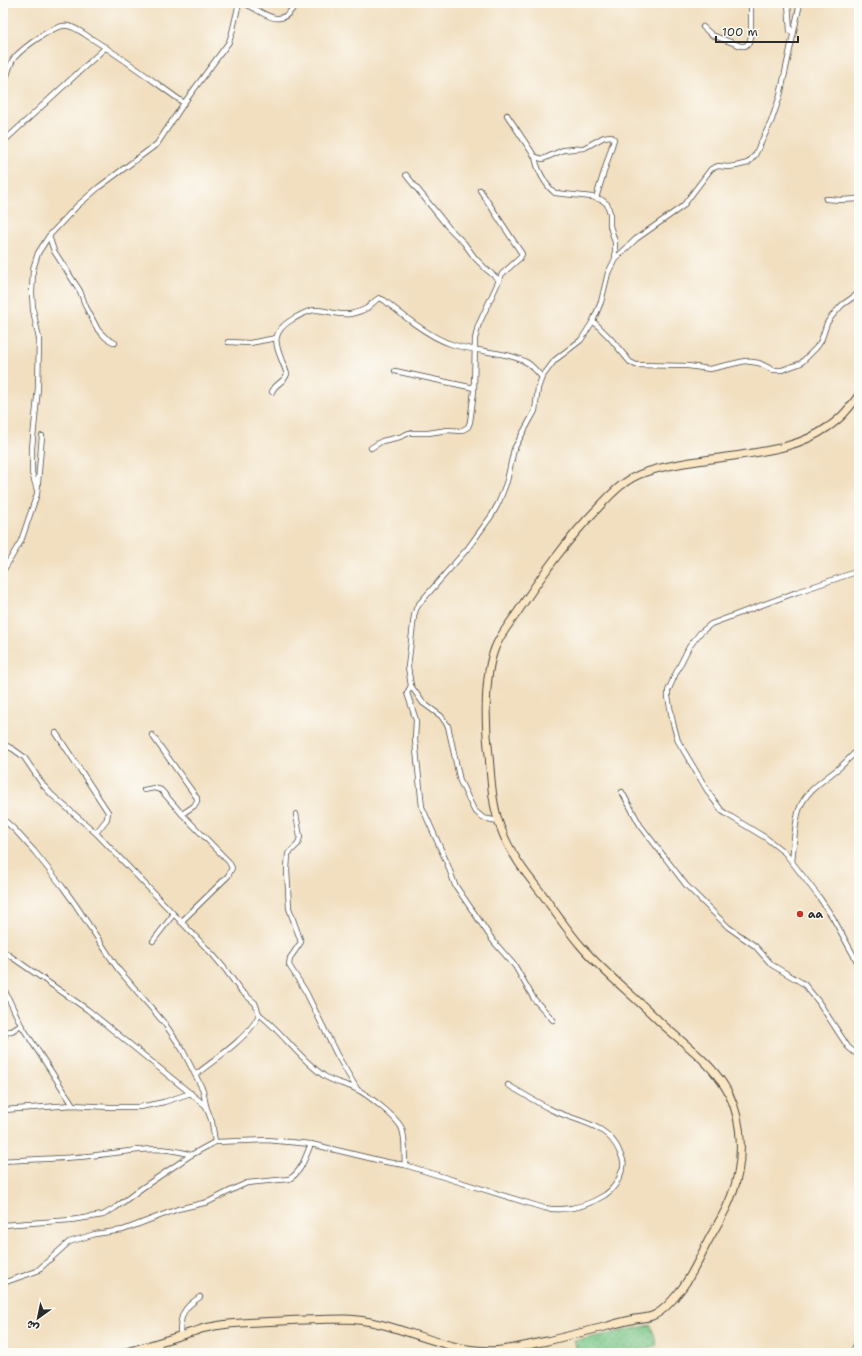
<svg xmlns="http://www.w3.org/2000/svg" width="862" height="1356" viewBox="0 0 862 1356" font-family="'Shantell Sans','Playpen Sans Arabic',sans-serif">
  <style>
    .green { fill: url(#green-dots); stroke: #527858 }
    .lines { fill: none; stroke-linecap: round; stroke-linejoin: round }
    .street-casing { stroke: #494641; stroke-width: 6 }
    .secondary-casing { stroke: #494641; stroke-width: 9 }
    .street { stroke: #fff; stroke-width: 4.5 }
    .secondary { stroke: #fbe6c3; stroke-width: 7 }
    .poi-dot { fill: #c8321e; stroke: #fdfcf7; stroke-width: 1.5 }
    .labels { text-anchor: middle; dominant-baseline: central; stroke-width: 3; stroke-linejoin: round; paint-order: stroke }
    .poi-label { font-size: 11px; font-weight: bold; fill: #2b2b2b; stroke: #fdfcf7; text-anchor: start }
  </style>
  <defs>
    <pattern id="green-dots" width="8" height="8" patternUnits="userSpaceOnUse"><rect width="8" height="8" fill="#79c686"/><path d="M2 2h.1M6 6h.1" fill="none" stroke="#63a16e" stroke-width="1.8" stroke-linecap="round"/></pattern>
  </defs>
  <rect width="100%" height="100%" fill="#fdfcf7"/>
  <filter id="ink" filterUnits="userSpaceOnUse"><feTurbulence type="fractalNoise" baseFrequency=".025" numOctaves="2"/><feDisplacementMap in="SourceGraphic" scale="8" xChannelSelector="R" yChannelSelector="G"/><feConvolveMatrix kernelMatrix="1 2 1 2 8 2 1 2 1" color-interpolation-filters="sRGB"/></filter>
  <filter id="wash" filterUnits="userSpaceOnUse"><feTurbulence type="fractalNoise" baseFrequency=".012" numOctaves="4" result="noise"/><feDisplacementMap in="SourceGraphic" scale="16" xChannelSelector="R" yChannelSelector="G"/><feGaussianBlur stdDeviation="0.9" result="paint"/><feColorMatrix in="noise" values="0 0 0 0 0 0 0 0 0 0 0 0 0 0 0 0 0 1.4 0 .05"/><feComposite in="paint" operator="in"/></filter>
  <g filter="url(#wash)">
    <rect width="100%" height="100%" fill="#f1dfc0"/>
    <!-- green -->
    <polygon class="green" points="651,1325 657,1345 644,1350 645,1353 578,1353 574,1341"/>
  </g>
  <g filter="url(#ink)">
    <g class="lines">
      <!-- street casing -->
      <g class="street-casing">
        <g id="street">
          <path d="M243,3C264,11 280,33 296,3"/>
          <polyline points="788,3 790,31 793,34"/>
          <polyline points="703,27 712,35 741,46 745,46 749,43 751,37 751,3"/>
          <path d="M3,86C8,77 8,67 14,58C22,49 55,23 68,26C75,27 83,33 89,37C122,57 153,81 184,103"/>
          <path d="M507,115L535,157C537,169 545,185 555,193L592,197L602,200L607,204L610,213V226L615,242V259"/>
          <polyline points="3,142 106,47"/>
          <polyline points="535,157 543,159 563,150 584,148 604,137 611,136 614,139 596,198"/>
          <polyline points="406,175 448,227 464,243 475,258 486,269 499,280"/>
          <polyline points="826,199 841,200 859,199"/>
          <polyline points="49,236 54,251 80,291 86,307 98,330 106,338 115,343"/>
          <polyline points="593,321 601,302 608,273 615,259 636,239 683,206 711,169 718,166 728,167 736,166 748,163 755,155 771,122 780,96 800,3"/>
          <polyline points="228,342 250,343 276,338"/>
          <polyline points="395,371 474,388"/>
          <path d="M272,392C275,383 284,383 287,374C279,350 265,335 293,319C300,315 308,310 316,310C327,310 338,316 350,314C355,313 362,311 367,308C371,305 374,301 379,298L384,300C402,315 429,337 451,344C474,352 505,351 526,362C532,365 537,372 542,377"/>
          <polyline points="371,448 382,441 400,437 409,433 428,433 448,430 461,431 468,427 470,422 474,391 475,339 478,326 502,274 520,258 522,254 480,190"/>
          <polyline points="37,490 32,473 32,448 38,388 39,339 33,310 32,293 33,269 38,253 49,236 77,206 99,187 157,144 184,103 229,42 232,33 239,3"/>
          <polyline points="3,571 21,541 37,494 42,436"/>
          <polyline points="859,571 797,592 711,624 700,633 689,647 675,675 668,691 668,697 673,723 678,741 710,795 722,811 728,815 766,838 785,853 819,897 833,918 859,965"/>
          <polyline points="411,686 407,693 416,720 415,740 422,807 447,863 455,885 494,942 515,966 534,999 553,1020"/>
          <polyline points="56,733 108,812 107,819 96,833"/>
          <polyline points="152,735 197,798 197,801 194,806 182,814 229,862 232,868 228,876 181,922"/>
          <polyline points="3,744 13,749 24,757 43,785 52,795 96,833 213,955 225,969 241,991 255,1003 259,1014"/>
          <polyline points="144,790 154,788 161,790 182,814"/>
          <polyline points="622,792 640,825 686,885 728,927 755,946 772,965 804,984 818,1001 848,1047 859,1056"/>
          <polyline points="296,814 300,837 298,844 288,854 287,870 289,908 301,942 290,958 289,965 306,992 337,1055 357,1089"/>
          <path d="M3,819L15,830L34,851L62,886L75,904L118,969L165,1024L182,1049L203,1090L206,1106L212,1122L215,1142L267,1140L311,1144C305,1157 302,1172 289,1179L247,1183L238,1187L208,1202L178,1209L123,1230L95,1234L69,1242L37,1271L3,1283"/>
          <polyline points="498,821 483,818 474,810 460,781 448,726 441,716 423,703 411,686 408,667 414,616 416,609 419,604 468,548 492,515 499,502 507,481 514,449 535,411 538,388 542,377 555,360 581,340 593,321 610,338 630,362 636,365 688,366 710,369 745,361 759,363 773,370 782,370 796,365 801,363 816,348 821,341 827,323 832,316 842,305 859,293"/>
          <path d="M792,862C794,845 794,826 799,810C805,791 824,780 839,768C846,762 852,755 859,749"/>
          <polyline points="153,941 173,915"/>
          <polyline points="3,951 88,1010 206,1106"/>
          <polyline points="3,987 21,1025 12,1031 3,1032"/>
          <polyline points="21,1025 73,1105"/>
          <polyline points="3,1043 6,1032"/>
          <path d="M195,1075C212,1062 253,1034 259,1014C282,1032 299,1058 323,1075C333,1083 345,1083 356,1089C367,1094 398,1118 402,1129C406,1140 404,1153 405,1165L386,1162L311,1144"/>
          <polyline points="3,1110 73,1105 110,1107 140,1107 164,1102 191,1093"/>
          <path d="M3,1161C32,1159 60,1159 89,1156C123,1153 158,1143 191,1155"/>
          <path d="M405,1165L544,1208C567,1212 586,1207 605,1195C614,1189 619,1181 622,1170C625,1164 623,1159 620,1153C608,1122 575,1122 550,1109C536,1102 522,1093 508,1085"/>
          <polyline points="3,1225 71,1220 103,1215 115,1208 142,1188 191,1155 215,1142"/>
          <path d="M180,1335C180,1315 183,1308 200,1297"/>
          <polyline points="852,1353 859,1339"/>
        </g>
      </g>
      <!-- secondary casing -->
      <g class="secondary-casing">
        <g id="secondary">
          <path d="M123,1353C147,1346 170,1339 192,1332C207,1328 195,1330 210,1327C233,1322 257,1322 281,1321C303,1320 323,1319 345,1319C388,1320 425,1342 467,1349C499,1354 516,1347 547,1341C568,1336 588,1331 608,1326C617,1323 626,1321 635,1319C640,1318 647,1318 652,1316C663,1312 672,1301 679,1292C691,1278 698,1261 706,1245C714,1229 725,1214 731,1197C744,1165 744,1123 728,1092C712,1062 682,1043 659,1021C634,996 603,972 581,946C567,930 555,912 543,895C526,874 509,852 500,826C492,804 491,779 489,755C485,726 484,675 495,648C500,634 511,622 519,610C543,574 566,541 596,510C611,494 624,479 646,472C674,463 705,460 734,456C767,451 800,447 828,427C841,419 850,407 859,395"/>
          <polyline points="147,1353 158,1345"/>
        </g>
      </g>
      <!-- street -->
      <use href="#street" class="street"/>
      <!-- secondary -->
      <use href="#secondary" class="secondary"/>
    </g>
  </g>
  <!-- markers -->
  <circle class="poi-dot" cx="800" cy="914" r="4"/>
  <g class="labels">
    <!-- poi labels -->
    <g class="poi-label">
      <text x="808" y="914">aa</text>
    </g>
  </g>
  <!-- margin -->
  <rect width="862" height="1356" fill="none" stroke="#fdfcf7" stroke-width="16"/>
  <!-- north arrow -->
  <g transform="translate(38 1318) rotate(213)" stroke="#fdfcf7" stroke-width="3" paint-order="stroke">
  <path d="M0-3L7 15L0 10L-7 15Z" fill="#2b2b2b"/>
  <text y="-6" font-size="11" font-weight="bold" text-anchor="middle" fill="#2b2b2b">ش</text>
  </g>
  <!-- scale -->
  <path d="M716 36v6h82v-6" fill="none" stroke="#2b2b2b" stroke-width="2"/>
  <text x="722" y="36" font-size="12" fill="#2b2b2b" stroke="#fdfcf7" stroke-width="3" paint-order="stroke">100 m</text>
</svg>
